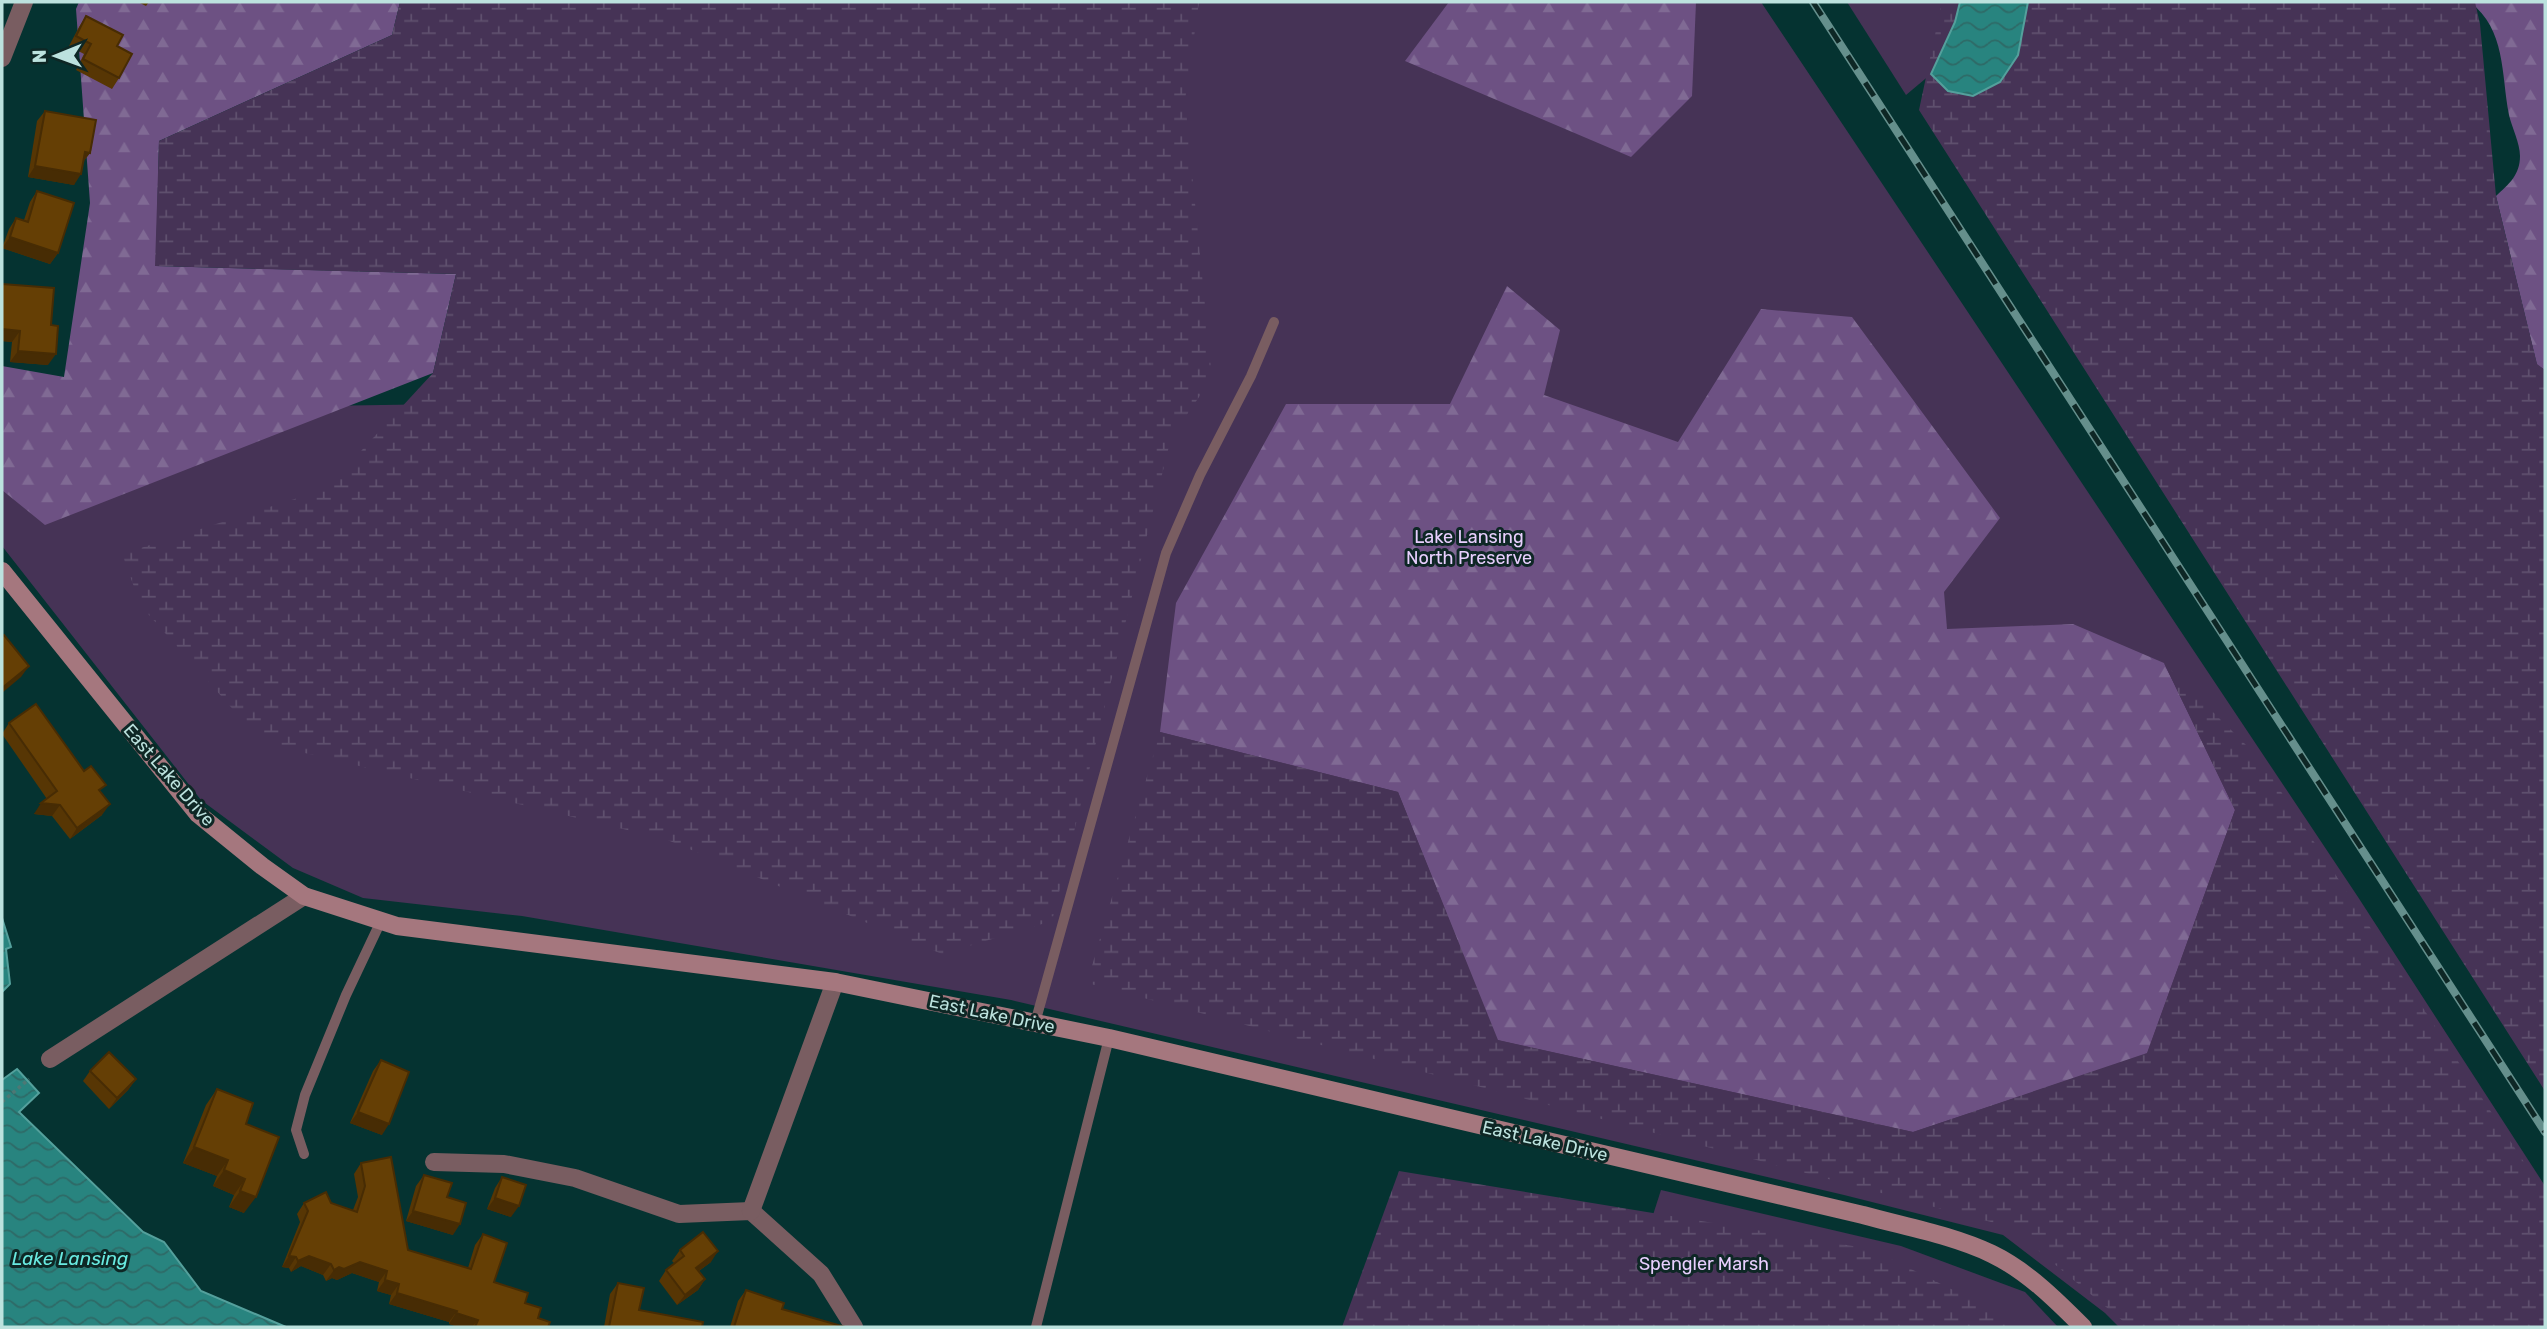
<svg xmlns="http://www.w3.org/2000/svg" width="2547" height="1329" viewBox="0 0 2547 1329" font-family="Rubik,sans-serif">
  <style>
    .green { fill: #463356 }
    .forest { fill: url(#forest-firs) }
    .wetland { fill: url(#wetland-marsh) }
    .water { fill: url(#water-waves); stroke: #54a09c; stroke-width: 2 }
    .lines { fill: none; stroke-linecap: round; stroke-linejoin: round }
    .path { stroke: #4d7875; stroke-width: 3.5; stroke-dasharray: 3.5 3.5; stroke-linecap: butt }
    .lane { stroke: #795d61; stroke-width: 10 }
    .street { stroke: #795d61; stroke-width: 18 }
    .secondary { stroke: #a5777e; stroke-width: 18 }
    .rail-casing { stroke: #658f8c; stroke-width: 8 }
    .rail { stroke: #0e2725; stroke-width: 5; stroke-dasharray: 16; stroke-linecap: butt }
    .wall { fill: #573604 }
    .shaded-wall { fill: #472c04 }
    .building { fill: #653f05; stroke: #472c04; stroke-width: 2 }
    .labels { text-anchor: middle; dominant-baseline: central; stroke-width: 6; stroke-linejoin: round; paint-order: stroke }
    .park-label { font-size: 18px; fill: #e8cffe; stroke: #0e2725 }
    .street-label { font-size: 18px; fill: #bce2de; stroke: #0e2725 }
    .water-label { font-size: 19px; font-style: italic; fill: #69eae1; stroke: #0e2725 }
  </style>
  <defs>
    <pattern id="forest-firs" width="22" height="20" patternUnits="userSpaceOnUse" patternTransform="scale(1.75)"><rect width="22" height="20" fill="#6d5183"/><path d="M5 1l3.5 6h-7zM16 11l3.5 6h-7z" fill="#806a94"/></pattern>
    <pattern id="wetland-marsh" width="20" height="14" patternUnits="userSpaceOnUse" patternTransform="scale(1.75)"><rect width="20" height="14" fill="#463356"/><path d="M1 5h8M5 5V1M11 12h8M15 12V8" fill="none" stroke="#5f506e"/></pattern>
    <pattern id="water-waves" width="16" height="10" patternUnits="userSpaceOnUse" patternTransform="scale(1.75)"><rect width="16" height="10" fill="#28847f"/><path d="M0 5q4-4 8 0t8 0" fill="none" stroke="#2e6a67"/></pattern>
  </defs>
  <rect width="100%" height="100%" fill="#053331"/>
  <!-- green -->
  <g class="green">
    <polygon points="683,2 1761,2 2358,897 2545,1186 2545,1327 2119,1327 2105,1313 2003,1235 1844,1195 1011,1000 522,916 363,898 293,868 201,800 2,546 2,411 700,400"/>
    <polygon points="1847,2 1960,2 1931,74 1906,95"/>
    <polygon points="1661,1190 1901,1246 2025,1292 2058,1327 1617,1327"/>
  </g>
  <!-- forest -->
  <g class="forest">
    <polygon points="79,2 400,2 392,35 159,141 156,266 456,274 433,373 45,525 2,490 2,366 64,377 90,203 76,9"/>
    <polygon points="1449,2 1696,2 1692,96 1631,157 1405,61"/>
    <path d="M2470,2H2545V370L2537,365L2496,196C2509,184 2520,175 2520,156C2520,143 2512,128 2509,115C2501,73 2506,30 2470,2Z"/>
    <polygon points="1507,286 1560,330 1544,395 1678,442 1761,309 1852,317 2000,518 1944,592 1947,629 2073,624 2164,663 2235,810 2147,1054 1913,1132 1497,1040 1398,792 1160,732 1176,603 1286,404 1450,404"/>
  </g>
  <!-- wetland -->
  <g class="wetland">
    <polygon points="400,2 1199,2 1185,100 1212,378 1171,438 1052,921 942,954 665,839 263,743 141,606 122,554 326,489 433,373 456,274 155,266 159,141 392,35"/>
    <polygon points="1942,2 2475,2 2480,24 2496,196 2537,364 2545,370 2545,1091 1919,110"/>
    <polygon points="2164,663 2259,758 2545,1194 2545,1327 2130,1327 2010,1227 1087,983 1160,732 1398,792 1498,1040 1913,1132 2147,1053 2235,810"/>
    <polygon points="1399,1171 1871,1249 2027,1327 1342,1327"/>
  </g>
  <!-- water -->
  <g class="water">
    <polygon points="1960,2 2028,2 2018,55 2000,82 1973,96 1948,91 1931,74 1955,22"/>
    <polygon points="2,918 11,947 6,949 10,984 2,992"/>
    <polygon points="17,1069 39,1093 19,1112 143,1232 164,1242 201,1291 286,1327 2,1327 2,1080"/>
  </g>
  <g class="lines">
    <!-- path -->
    <polyline class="path" points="2,1102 29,1079"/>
    <!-- lane -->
    <g class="lane">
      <polyline points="1035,1023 1166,553 1200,475 1251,376 1274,322"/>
      <polyline points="304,1154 296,1130 305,1095 346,995 381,921"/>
      <polyline points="1036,1327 1109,1038"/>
    </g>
    <!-- street -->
    <g class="street">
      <polyline points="2,58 24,2"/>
      <polyline points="50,1059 304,896"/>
      <polyline points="434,1162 504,1164 575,1178 679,1214 751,1211 821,1274 854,1327"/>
      <polyline points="751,1211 835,982"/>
    </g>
    <!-- secondary -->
    <path class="secondary" d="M2,571L198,814L262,866L304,896L397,926L835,982L1109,1038L1863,1215C1906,1227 1952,1235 1992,1254C2027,1271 2056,1300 2083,1327"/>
    <!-- rail casing -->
    <g class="rail-casing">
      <polyline id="rail" points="1813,2 2545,1132"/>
    </g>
    <!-- rail -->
    <use href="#rail" class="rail"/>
  </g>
  <!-- wall -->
  <g class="wall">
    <polygon points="138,2 149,2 146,6"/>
    <polygon points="86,16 117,46 119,78 112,89 76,70 84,54 69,46 79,27"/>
    <polygon points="45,111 90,153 83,162 74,185 28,177 37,121"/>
    <polygon points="37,191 58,253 50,264 2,248 9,229 16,218 24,220 30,202"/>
    <polygon points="2,284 48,365 10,362 12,342 2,341"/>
    <polygon points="9,723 84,771 101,792 102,815 70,839 52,816 34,814 47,799 2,734"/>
    <polygon points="381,1060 382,1135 350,1123 373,1071"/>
    <polygon points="90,1071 136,1079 128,1090 109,1109 83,1081"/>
    <polygon points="217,1089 246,1124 244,1213 229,1207 234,1195 213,1186 217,1176 183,1163 206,1105"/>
    <polygon points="361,1163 408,1250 468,1268 475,1245 483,1234 494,1282 525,1303 548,1327 459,1327 449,1324 449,1322 389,1304 391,1295 377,1291 379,1282 352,1273 337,1280 332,1278 326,1281 323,1275 301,1266 291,1272 289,1268 282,1267 300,1222 297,1214 304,1203 331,1203 353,1210 358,1197 354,1174"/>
    <polygon points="424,1175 447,1197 453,1235 406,1221 416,1186"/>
    <polygon points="502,1177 511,1217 487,1209 495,1188"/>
    <polygon points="680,1250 711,1262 699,1271 705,1279 698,1290 677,1305 659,1281 666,1270 675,1264 672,1261"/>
    <polygon points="618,1283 639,1310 702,1327 604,1327 610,1294"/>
    <polygon points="746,1290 782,1309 845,1327 730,1327 738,1301"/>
  </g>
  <!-- shaded-wall -->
  <g class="shaded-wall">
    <polygon points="85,152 90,153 82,163"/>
    <polygon points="35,166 81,174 74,185 28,177"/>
    <polygon points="10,237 58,253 50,264 2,248"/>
    <polygon points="2,329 20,331 12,342 2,341"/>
    <polygon points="18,351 56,354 48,365 10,362"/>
    <polygon points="29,666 21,677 2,693 2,688"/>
    <polygon points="41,803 60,805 52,816 34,814"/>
    <polygon points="110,804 102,815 70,839 77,828"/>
    <polygon points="136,1079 128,1090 109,1109 117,1098"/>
    <polygon points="358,1112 389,1124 382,1135 350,1123"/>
    <polygon points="194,1147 228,1160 217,1176 183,1163"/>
    <polygon points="224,1170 245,1179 234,1195 213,1186"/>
    <polygon points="240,1191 256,1197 244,1213 229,1207"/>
    <polygon points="495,1198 519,1206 511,1217 487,1209"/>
    <polygon points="413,1211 460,1224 453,1235 406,1221"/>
    <polygon points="718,1251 711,1262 689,1278 696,1268"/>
    <polygon points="289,1256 296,1257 289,1268 282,1267"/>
    <polygon points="309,1256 331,1264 323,1275 301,1266 291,1272 298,1261"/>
    <polygon points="360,1262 387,1271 379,1282 352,1273 337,1280 332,1278 326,1281 334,1270 339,1267"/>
    <polygon points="705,1279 698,1290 677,1305 685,1295"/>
    <polygon points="385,1280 399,1284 391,1295 377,1291"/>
    <polygon points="397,1293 457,1311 449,1322 389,1304"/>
    <polygon points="456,1313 478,1320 472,1327 459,1327 449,1324"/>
  </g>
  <!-- building -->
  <g class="building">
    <polygon points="86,16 123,35 117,46 132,54 119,78 83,59 91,44 76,36"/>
    <polygon points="45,111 96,120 90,153 85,152 81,174 35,166"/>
    <polygon points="37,191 74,203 58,253 10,237 16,218 28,222"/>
    <polygon points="2,284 54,288 51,325 58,326 56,354 18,351 20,331 2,329"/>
    <polygon points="4,635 29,666 2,688 2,636"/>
    <polygon points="36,704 84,771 91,766 106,785 99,790 110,804 77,828 60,805 41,803 57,791 9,723"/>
    <polygon points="109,1052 136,1079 117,1098 90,1071"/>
    <polygon points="381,1060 409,1072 389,1124 358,1112"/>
    <polygon points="217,1089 253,1103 246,1124 279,1137 256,1197 240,1191 245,1179 224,1170 228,1160 194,1147"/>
    <polygon points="391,1157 408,1250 471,1269 483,1234 507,1243 494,1282 528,1293 525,1303 541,1308 538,1318 550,1322 548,1327 475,1327 478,1320 456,1313 457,1311 397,1293 399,1284 385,1280 387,1271 360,1262 344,1269 339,1267 334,1270 331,1264 309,1256 298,1261 296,1257 289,1256 308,1211 304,1203 326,1192 331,1203 357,1212 365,1186 361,1163"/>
    <polygon points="424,1175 452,1183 447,1197 466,1203 460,1224 413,1211"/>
    <polygon points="502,1177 526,1185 519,1206 495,1198"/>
    <polygon points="703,1232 718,1251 696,1268 705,1279 685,1295 666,1270 684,1256 680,1250"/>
    <polygon points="618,1283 644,1288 639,1310 703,1322 702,1327 609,1327"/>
    <polygon points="746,1290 784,1303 782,1309 845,1327 734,1327"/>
  </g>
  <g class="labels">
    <!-- park labels -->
    <g class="park-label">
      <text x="1469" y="537">Lake Lansing<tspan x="1469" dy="21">North Preserve</tspan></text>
      <text x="1704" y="1264">Spengler Marsh</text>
    </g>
    <!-- street labels -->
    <g class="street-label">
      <text transform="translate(169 775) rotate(49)">East Lake Drive</text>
      <text transform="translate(992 1014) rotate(12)">East Lake Drive</text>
      <text transform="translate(1545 1141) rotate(13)">East Lake Drive</text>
    </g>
    <!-- water labels -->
    <g class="water-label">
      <text x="70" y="1258">Lake Lansing</text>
    </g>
  </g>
  <!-- border -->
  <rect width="2547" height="1329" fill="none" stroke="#bce2de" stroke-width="7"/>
  <!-- north arrow -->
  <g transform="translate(56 56) rotate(269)" stroke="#0e2725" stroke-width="5" paint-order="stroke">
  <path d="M0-5L12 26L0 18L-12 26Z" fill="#bce2de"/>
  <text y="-10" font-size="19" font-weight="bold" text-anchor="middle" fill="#bce2de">N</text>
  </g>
</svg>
